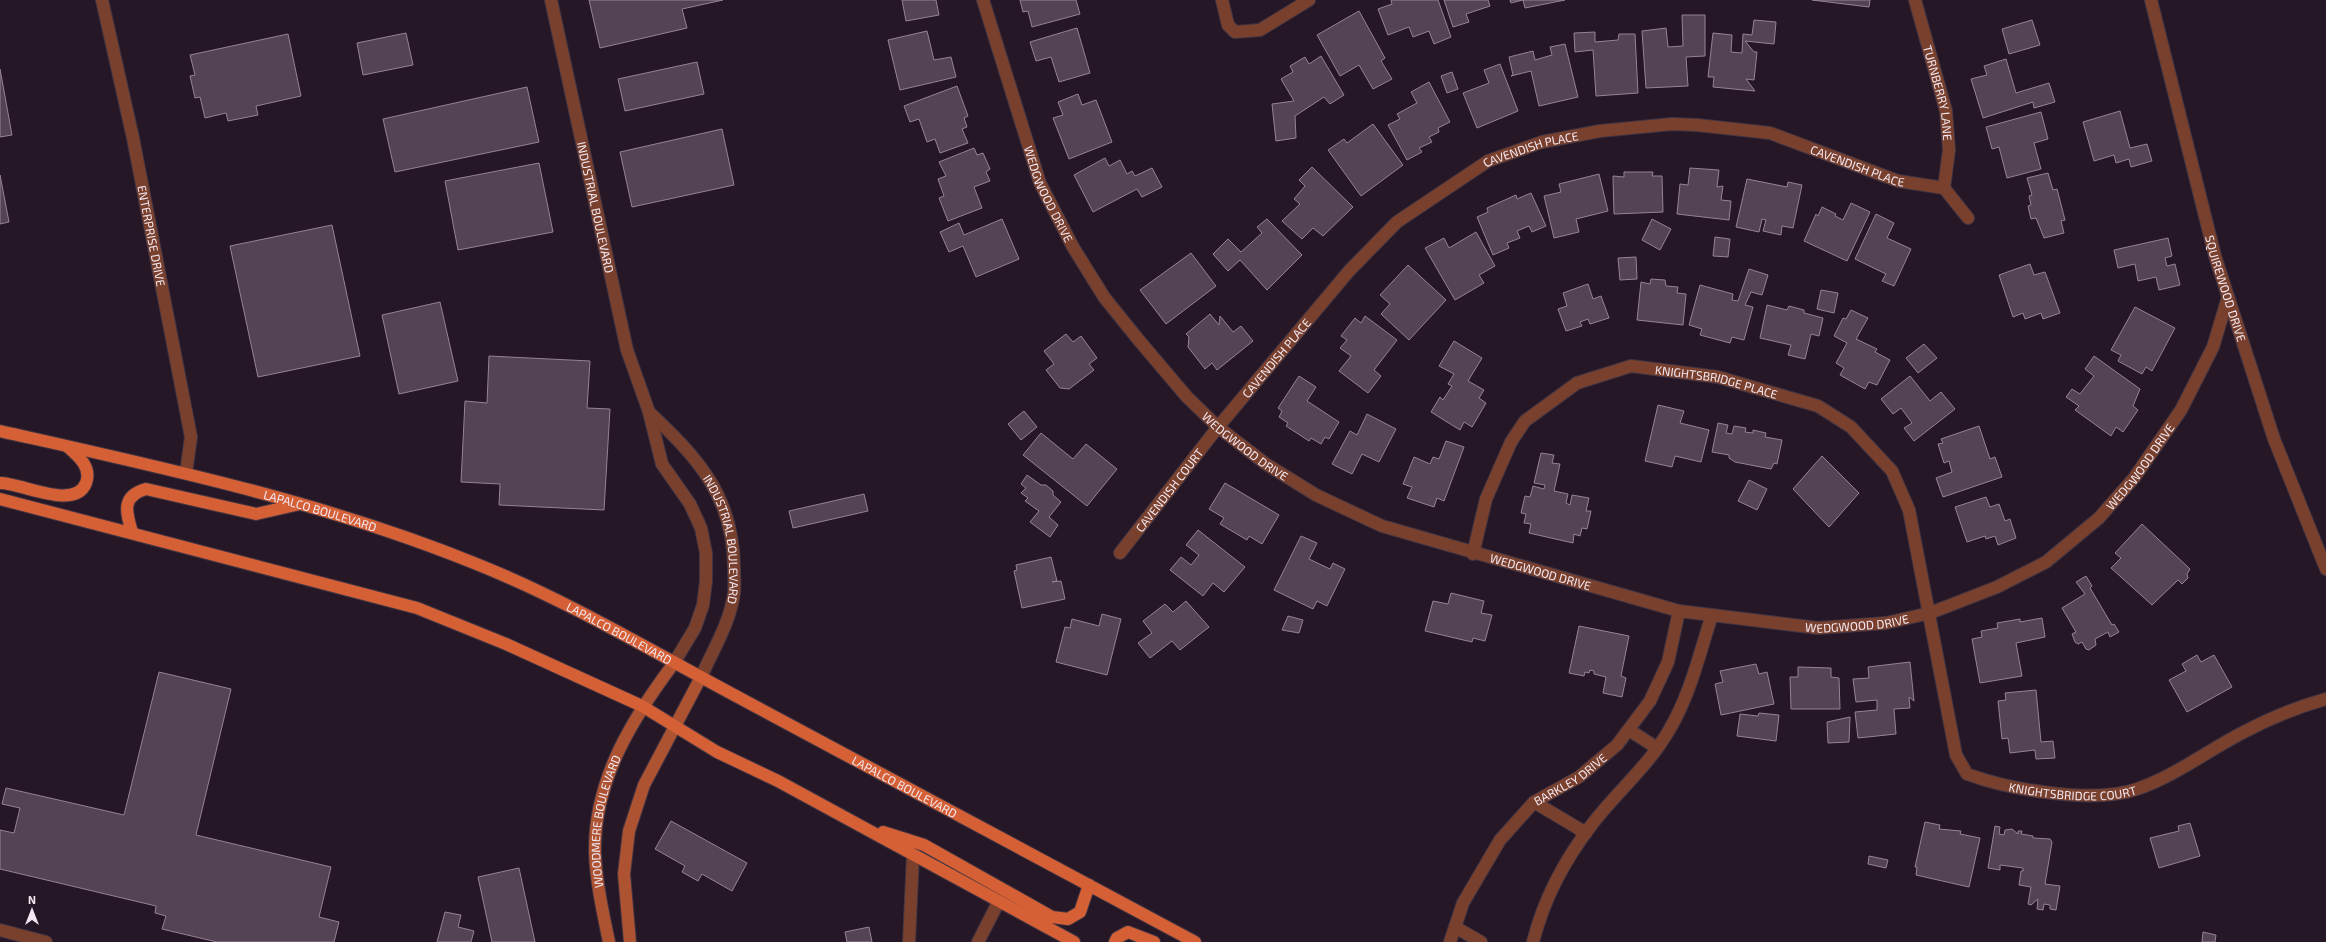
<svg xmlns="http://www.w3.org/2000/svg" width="2326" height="942" viewBox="0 0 2326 942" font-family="'Exo 2',sans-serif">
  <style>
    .building { fill: #544354; stroke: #968396 }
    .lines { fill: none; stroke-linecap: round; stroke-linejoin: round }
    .street-casing { stroke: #423443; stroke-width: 14 }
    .secondary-casing { stroke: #423443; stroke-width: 14 }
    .primary-casing { stroke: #423443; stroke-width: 14 }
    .street { stroke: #79412d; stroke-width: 12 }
    .secondary { stroke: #ad5332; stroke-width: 12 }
    .primary { stroke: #d56035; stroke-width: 12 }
    .labels { text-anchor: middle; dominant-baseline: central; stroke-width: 3; stroke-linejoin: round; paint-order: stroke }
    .street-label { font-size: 12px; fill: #f3e8f3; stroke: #251726 }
  </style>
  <rect width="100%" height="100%" fill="#251726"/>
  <!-- building -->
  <g class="building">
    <polygon points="589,0 723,0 682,9 687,28 600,48"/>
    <polygon points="902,0 936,0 939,15 906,21"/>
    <polygon points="1020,0 1076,0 1080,14 1032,27 1028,11 1023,12"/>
    <polygon points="1391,0 1438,0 1451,37 1434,44 1429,31 1413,37 1409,27 1388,35 1378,9 1392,4"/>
    <polygon points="1444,0 1488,0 1490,6 1466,14 1469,22 1453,27"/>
    <polygon points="1510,0 1565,0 1525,8 1523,0 1511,3"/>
    <polygon points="1812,0 1870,0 1869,7"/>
    <polygon points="1359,11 1385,58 1381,61 1392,79 1373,89 1359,65 1340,76 1317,35"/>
    <polygon points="1682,15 1705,15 1705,56 1686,57 1688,86 1646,88 1642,31 1666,28 1668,47 1683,46"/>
    <polygon points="1754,20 1776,22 1774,44 1745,41 1754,52 1757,52 1754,80 1746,79 1755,91 1713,87 1714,77 1708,77 1713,33 1732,35 1731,52 1742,53 1743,34 1752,35"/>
    <polygon points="2032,20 2040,45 2009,54 2002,29"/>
    <polygon points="1077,28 1090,73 1059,82 1051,57 1036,61 1030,42"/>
    <polygon points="927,31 934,60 951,57 956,77 900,90 888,40"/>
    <polygon points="1595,32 1595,42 1618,40 1619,34 1635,34 1638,93 1596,96 1593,50 1575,52 1574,33"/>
    <polygon points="406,33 413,65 363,75 357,43"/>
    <polygon points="288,34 301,96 256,106 258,115 228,121 226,113 205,118 200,97 195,98 190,76 195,75 190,55"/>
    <polygon points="1565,44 1578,97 1539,106 1531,71 1511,76 1513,75 1509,57 1533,51 1535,60 1552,55 1550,47"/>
    <polygon points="1321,56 1344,95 1330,104 1324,97 1295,116 1296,138 1276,141 1272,104 1294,101 1281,79 1293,72 1290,66 1305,57 1309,64"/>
    <polygon points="2006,59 2016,93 2049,83 2055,102 2034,108 2033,102 1983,118 1971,79 1987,75 1984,66"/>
    <polygon points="697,62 704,94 625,111 618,79"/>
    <polygon points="1500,64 1518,111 1477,128 1463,93 1489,83 1484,70"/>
    <polygon points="0,69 12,135 0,137"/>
    <polygon points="1452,72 1458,89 1447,93 1441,76"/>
    <polygon points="1429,82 1450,122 1438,128 1439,132 1429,137 1432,142 1419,148 1422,152 1407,160 1388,125 1400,119 1397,114 1417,103 1411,92"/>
    <polygon points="957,86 968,116 964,118 967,127 962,129 968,143 940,153 935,139 927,142 919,119 910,122 904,106"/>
    <polygon points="527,87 539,142 395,172 383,119"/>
    <polygon points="1078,94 1082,105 1096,100 1112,142 1069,159 1053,118 1063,115 1058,102"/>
    <polygon points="2120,111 2130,148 2147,144 2152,161 2131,167 2129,159 2116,163 2114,155 2094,161 2083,122"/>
    <polygon points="2041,112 2048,139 2034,143 2041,169 2007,178 1999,147 1992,149 1986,127"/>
    <polygon points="1373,124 1403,165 1361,196 1328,150 1344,139 1347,143"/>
    <polygon points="722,129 734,185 632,207 620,152"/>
    <polygon points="974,148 977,155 983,153 990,169 986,172 990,181 974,187 982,208 948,221 939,198 944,196 938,179 946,176 939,162"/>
    <polygon points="1105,158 1109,166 1120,160 1127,174 1132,171 1135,176 1152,168 1162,187 1142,197 1137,189 1093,212 1074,175"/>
    <polygon points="539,163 553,232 458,250 445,181"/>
    <polygon points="1312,167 1353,207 1323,236 1313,228 1302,239 1282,221 1300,204 1294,199 1305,186 1299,180"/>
    <polygon points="1690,168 1719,170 1717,187 1723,186 1721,200 1731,201 1729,220 1677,214 1680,184 1688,185"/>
    <polygon points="1624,172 1653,172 1652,176 1662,176 1663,212 1614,214 1613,176 1624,177"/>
    <polygon points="2048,173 2053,190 2057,189 2065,220 2061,221 2064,233 2044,238 2036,218 2031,219 2028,206 2031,205 2029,196 2032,195 2027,178"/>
    <polygon points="1599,174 1608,211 1576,219 1579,232 1554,238 1544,196 1561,192 1559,184"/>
    <polygon points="0,175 9,222 0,224"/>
    <polygon points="1747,179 1787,187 1788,182 1802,185 1793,228 1782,226 1781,235 1763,231 1766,220 1762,219 1759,232 1736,227"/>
    <polygon points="1531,193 1546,226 1532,232 1529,226 1517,231 1520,238 1507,243 1509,248 1493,255 1477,217 1488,212 1487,208 1516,195 1517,199"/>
    <polygon points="1851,203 1870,212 1847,261 1804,241 1816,214 1818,216 1822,207 1836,214 1835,216 1843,220"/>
    <polygon points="1876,214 1894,223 1887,238 1911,249 1894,286 1882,281 1886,274 1855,259"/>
    <polygon points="1002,219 1019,259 976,277 963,246 949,252 940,232 959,223 964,235"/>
    <polygon points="1267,219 1302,255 1267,290 1240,260 1228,271 1213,254 1228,239 1241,252 1262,233 1257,227"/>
    <polygon points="1652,219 1671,229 1660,250 1642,240"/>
    <polygon points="332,225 360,356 258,377 230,246"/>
    <polygon points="1476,232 1495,266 1479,275 1484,283 1455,300 1425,248 1444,238 1449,248"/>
    <polygon points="1715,237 1730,239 1728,257 1713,256"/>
    <polygon points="2168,238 2172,256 2165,258 2167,266 2175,264 2180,285 2159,290 2156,277 2138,281 2135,264 2118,268 2114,250"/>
    <polygon points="1191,253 1216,286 1166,324 1140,290"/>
    <polygon points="1636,257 1637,279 1620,280 1618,258"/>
    <polygon points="2030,264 2034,275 2045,272 2060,313 2043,319 2041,313 2025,319 2023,313 2013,317 1999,275"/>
    <polygon points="1408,265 1446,300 1409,340 1381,314 1390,304 1380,295"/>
    <polygon points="1749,269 1768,275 1762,295 1751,292 1745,305 1753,307 1744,340 1732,337 1730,343 1700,335 1702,329 1689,325 1700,285 1733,294 1732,300 1738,301"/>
    <polygon points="1651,279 1665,280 1666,286 1678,287 1677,293 1686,294 1683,325 1637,320 1641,282 1650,284"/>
    <polygon points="1588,284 1593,299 1601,296 1609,318 1590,324 1588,319 1580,322 1582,326 1566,331 1558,309 1567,306 1563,293"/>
    <polygon points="1821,290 1838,293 1834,313 1817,309"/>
    <polygon points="440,302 458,381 399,394 382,315"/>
    <polygon points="1767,305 1787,310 1789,306 1804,310 1804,313 1823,318 1819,336 1811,334 1805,359 1788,355 1791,345 1760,338"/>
    <polygon points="2135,307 2175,328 2152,371 2146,367 2142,374 2118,361 2121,355 2111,350"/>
    <polygon points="1851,310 1868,318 1856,339 1877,349 1875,352 1890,360 1877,385 1869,382 1865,389 1840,375 1844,368 1836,363 1847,343 1834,336 1843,318 1846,319"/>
    <polygon points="1210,314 1219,325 1220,316 1233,332 1241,326 1253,341 1217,370 1212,363 1205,369 1188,347 1189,337 1186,334"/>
    <polygon points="1365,316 1397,340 1374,370 1381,376 1368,393 1339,371 1351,356 1340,348 1347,340 1341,336 1355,318 1361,323"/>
    <polygon points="1066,334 1073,342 1081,336 1097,358 1089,364 1094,370 1069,389 1060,388 1046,370 1054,364 1044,351"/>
    <polygon points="1454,341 1482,358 1468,381 1484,390 1479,398 1486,403 1472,427 1464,422 1460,430 1431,412 1440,397 1443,400 1452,386 1448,384 1454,374 1439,366"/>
    <polygon points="1924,344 1937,358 1918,373 1906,358"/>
    <polygon points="489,356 590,361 587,408 610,409 604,510 499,505 500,484 461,482 465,401 487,403"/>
    <polygon points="2094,356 2140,389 2133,406 2138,410 2123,432 2116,427 2111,436 2075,410 2079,406 2066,397 2072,389 2080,394 2094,376 2085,369"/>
    <polygon points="1299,376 1316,387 1307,401 1339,422 1329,439 1325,437 1321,444 1311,438 1309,441 1286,426 1288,423 1279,417 1282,411 1278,408"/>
    <polygon points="1910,376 1930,401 1941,392 1955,409 1914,441 1904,428 1912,423 1901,408 1893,414 1881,399"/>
    <polygon points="1658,405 1684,411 1680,423 1709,430 1701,462 1675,456 1672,467 1645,461"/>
    <polygon points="1024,411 1037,427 1021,440 1008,424"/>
    <polygon points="1367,414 1396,429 1379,462 1362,454 1352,474 1332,464 1350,431 1357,435"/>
    <polygon points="1718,423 1728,425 1726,433 1732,434 1734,426 1746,428 1745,432 1753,433 1753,430 1766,433 1765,437 1782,440 1777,464 1774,463 1771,469 1735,462 1729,458 1729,455 1712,452"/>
    <polygon points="1979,426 1990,459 1995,457 2002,477 1943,497 1936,478 1952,472 1949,461 1944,463 1938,444 1943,443 1941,439"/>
    <polygon points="1041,433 1073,459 1086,444 1117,469 1087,506 1023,455"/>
    <polygon points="1446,441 1464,447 1444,501 1437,498 1434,507 1407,498 1412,487 1403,484 1414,457 1430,464 1433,457 1439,459"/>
    <polygon points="1541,453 1554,455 1552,463 1560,464 1554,491 1568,494 1566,503 1570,505 1572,495 1589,498 1586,511 1591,511 1587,529 1582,528 1580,536 1574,534 1573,543 1529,533 1531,524 1524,523 1526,514 1521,513 1525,496 1530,497 1533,486 1544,489 1545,485 1534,483"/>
    <polygon points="1822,456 1859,493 1829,527 1793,489"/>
    <polygon points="1027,475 1041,485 1046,485 1053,491 1053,495 1061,502 1049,517 1058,525 1050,537 1030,522 1039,511 1025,501 1028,498 1021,493 1026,488 1021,484"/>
    <polygon points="1749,480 1767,489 1757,510 1738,501"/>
    <polygon points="1225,483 1279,515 1262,544 1249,536 1247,540 1220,524 1224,518 1209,509"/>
    <polygon points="864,494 868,511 793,528 789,511"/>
    <polygon points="1986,497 1990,507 1999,504 2005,521 2010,519 2016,538 1998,545 1995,536 1986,539 1985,536 1967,542 1955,507"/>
    <polygon points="2142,524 2190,569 2187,574 2188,578 2182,584 2178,580 2152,605 2111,568 2121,558 2115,553"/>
    <polygon points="1198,530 1245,567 1224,592 1213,583 1203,596 1170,570 1181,557 1191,565 1199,555 1186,545"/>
    <polygon points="1301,536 1317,543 1309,559 1330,569 1333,563 1345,569 1327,606 1317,601 1313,609 1274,590"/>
    <polygon points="1051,557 1057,581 1052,582 1061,581 1065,599 1022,608 1014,571 1017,570 1016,565"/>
    <polygon points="2086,576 2092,586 2090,588 2112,625 2114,624 2119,632 2110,637 2108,632 2095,639 2096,645 2089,650 2086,649 2082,642 2078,644 2075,642 2072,634 2076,632 2062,608 2085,594 2076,582"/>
    <polygon points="1451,593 1484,601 1481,613 1492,615 1485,641 1473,638 1472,642 1425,631 1433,601 1448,604"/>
    <polygon points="1186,601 1209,627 1180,650 1172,641 1150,658 1138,643 1152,633 1143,621 1165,604 1173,612"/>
    <polygon points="1102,614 1121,619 1107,675 1056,662 1065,627 1070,628 1072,619 1099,626"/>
    <polygon points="1288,616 1303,620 1299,633 1282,630"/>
    <polygon points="2042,618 2045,637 2016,643 2022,676 1980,683 1972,639 1982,637 1981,631 1998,628 1997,623 2020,619 2020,622"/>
    <polygon points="1579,626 1629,636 1621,676 1626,678 1622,697 1603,693 1606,677 1594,674 1594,671 1590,670 1589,673 1585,672 1584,676 1569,673"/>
    <polygon points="2197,655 2201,662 2214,655 2232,687 2187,712 2169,680 2186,671 2182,664"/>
    <polygon points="1910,662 1914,701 1909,697 1910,708 1894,709 1896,734 1858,738 1855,712 1877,710 1877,700 1856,702 1853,679 1869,678 1868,667"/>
    <polygon points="1756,664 1759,674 1767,672 1774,704 1721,715 1715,684 1723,682 1720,671"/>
    <polygon points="1798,667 1831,668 1831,677 1839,678 1840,709 1791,709 1790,677 1798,677"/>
    <polygon points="159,672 231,689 196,835 331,867 319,917 339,922 334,942 217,942 162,929 166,916 155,913 156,906 0,869 0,830 14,833 20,808 2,804 6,788 124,815"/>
    <polygon points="2036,690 2041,742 2053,741 2055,758 2036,759 2035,750 2010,753 2008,738 2002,739 1998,701 2006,700 2005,693"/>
    <polygon points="1759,713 1779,715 1776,741 1737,736 1740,714 1758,716"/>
    <polygon points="1850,717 1849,742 1828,743 1827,722"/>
    <polygon points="671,821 747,863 732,891 702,874 698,881 682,872 685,866 655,849"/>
    <polygon points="1925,822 1940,825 1939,829 1961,831 1960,834 1980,838 1969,887 1916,875 1917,867 1915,867"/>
    <polygon points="2190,823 2200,856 2159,868 2150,838 2179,831 2178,826"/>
    <polygon points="1995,826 2000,827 1999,834 2004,835 2005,830 2012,829 2018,834 2018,831 2022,831 2021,834 2033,836 2033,838 2050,839 2052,842 2045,884 2060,886 2056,910 2050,909 2050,905 2044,904 2043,910 2037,909 2038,899 2031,905 2028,904 2031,887 2019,885 2021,871 2023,871 2023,868 2000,865 2000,870 1988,868"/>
    <polygon points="1869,856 1888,860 1886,868 1868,864"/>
    <polygon points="519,868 535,942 492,942 478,877"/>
    <polygon points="445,912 461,915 458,927 474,931 471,942 437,942"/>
    <polygon points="869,927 872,942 847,942 845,932"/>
    <polygon points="2203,932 2216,935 2215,942 2202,942"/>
  </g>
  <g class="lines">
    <!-- street casing -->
    <g class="street-casing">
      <g id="street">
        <path id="s1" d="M102,0L133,138L191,437L186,473"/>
        <path id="s2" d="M551,0L627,350L649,412L662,464L690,504L701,528L706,553V581L703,605L695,628L674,663"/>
        <path id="s3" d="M983,0L1040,183L1073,247L1104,297L1137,338L1187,397L1218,427L1266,464L1316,495L1382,526L1679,611L1818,628L1886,623L1930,613L1997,587L2046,562L2099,518L2134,478L2181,410L2213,347L2228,297"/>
        <polyline points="1222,0 1228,25 1235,32 1260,30 1309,0"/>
        <path id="s4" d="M1915,0L1946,111L1949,150L1944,188"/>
        <path id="s5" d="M2151,0L2215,256L2274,439L2326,569"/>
        <polyline points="1944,188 1968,218"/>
        <path id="s6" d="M649,412C698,458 734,497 734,569C734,576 735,585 734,593C730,623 713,650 701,677"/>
        <path id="s7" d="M1120,553L1218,427L1349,271L1397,222L1488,161L1542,142L1600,131L1672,124L1697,125L1770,133L1898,181L1944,188"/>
        <path id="s8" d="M1473,554L1486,499L1511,442L1525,421L1577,383L1631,366L1718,377L1818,406L1851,427L1892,471L1909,510L1956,755L1967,774C2010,790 2094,804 2137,789C2175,776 2207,751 2242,733C2268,719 2297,707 2326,699"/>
        <polyline points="1629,730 1657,748"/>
        <polyline points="1534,802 1586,833"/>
        <polyline points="1455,927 1481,942"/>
        <polyline points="0,930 46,942"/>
        <polyline points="909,942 913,855"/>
        <polyline points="978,942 999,901"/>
        <path id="s9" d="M1450,942L1463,903L1500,840L1534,802L1579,777L1617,745L1650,701L1668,662L1679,611"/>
        <path d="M1533,942C1544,898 1565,859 1593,823C1617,792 1648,766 1668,732C1690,696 1699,655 1712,615"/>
      </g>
    </g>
    <!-- secondary casing -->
    <g class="secondary-casing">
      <g id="secondary">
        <path id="s10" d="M609,942C603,913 596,882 595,852C594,780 632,719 674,663"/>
        <polyline points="630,942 624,874 629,831 644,785 701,677"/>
      </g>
    </g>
    <!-- primary casing -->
    <g class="primary-casing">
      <g id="primary">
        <path id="s11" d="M0,431C160,467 321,501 474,563C570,601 658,655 749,703C898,783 1046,862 1195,942"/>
        <path d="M0,483C22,483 75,511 86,483C92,467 78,456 68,447"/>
        <polyline points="0,499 417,608 506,644 642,706 717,752 778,781 1074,942"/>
        <path d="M132,532C126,512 121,496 146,489L256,514L300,504"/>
        <polyline points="883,832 924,845 1052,917 1068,919 1080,912 1089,885"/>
        <polyline points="1115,942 1117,938 1128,932 1154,942"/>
      </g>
    </g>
    <!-- street -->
    <use href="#street" class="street"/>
    <!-- secondary -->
    <use href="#secondary" class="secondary"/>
    <!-- primary -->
    <use href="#primary" class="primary"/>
  </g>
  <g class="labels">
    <!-- street labels -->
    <g class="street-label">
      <text stroke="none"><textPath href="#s4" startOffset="96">TURNBERRY LANE</textPath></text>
      <text stroke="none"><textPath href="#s7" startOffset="586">CAVENDISH PLACE</textPath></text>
      <text stroke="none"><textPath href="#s7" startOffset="922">CAVENDISH PLACE</textPath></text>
      <text stroke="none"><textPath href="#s3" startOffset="205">WEDGWOOD DRIVE</textPath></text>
      <text stroke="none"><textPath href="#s2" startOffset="212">INDUSTRIAL BOULEVARD</textPath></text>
      <text stroke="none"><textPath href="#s1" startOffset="241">ENTERPRISE DRIVE</textPath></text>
      <text stroke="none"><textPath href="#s5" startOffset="298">SQUIREWOOD DRIVE</textPath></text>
      <text stroke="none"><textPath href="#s7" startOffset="250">CAVENDISH PLACE</textPath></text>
      <text stroke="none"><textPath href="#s8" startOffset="352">KNIGHTSBRIDGE PLACE</textPath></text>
      <text stroke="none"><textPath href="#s3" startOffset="529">WEDGWOOD DRIVE</textPath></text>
      <text stroke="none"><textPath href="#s3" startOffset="1512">WEDGWOOD DRIVE</textPath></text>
      <text stroke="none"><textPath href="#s7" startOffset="80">CAVENDISH COURT</textPath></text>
      <text stroke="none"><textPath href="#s11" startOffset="330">LAPALCO BOULEVARD</textPath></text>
      <text stroke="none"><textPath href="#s6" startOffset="153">INDUSTRIAL BOULEVARD</textPath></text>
      <text stroke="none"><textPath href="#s3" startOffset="853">WEDGWOOD DRIVE</textPath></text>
      <text stroke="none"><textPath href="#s3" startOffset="1176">WEDGWOOD DRIVE</textPath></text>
      <text stroke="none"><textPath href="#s11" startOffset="654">LAPALCO BOULEVARD</textPath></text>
      <text stroke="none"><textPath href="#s9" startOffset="208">BARKLEY DRIVE</textPath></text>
      <text stroke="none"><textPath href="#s11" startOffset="978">LAPALCO BOULEVARD</textPath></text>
      <text stroke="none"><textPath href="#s8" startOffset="978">KNIGHTSBRIDGE COURT</textPath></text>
      <text stroke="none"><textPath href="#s10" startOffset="123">WOODMERE BOULEVARD</textPath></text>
    </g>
  </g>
  <!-- north arrow -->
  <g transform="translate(32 910)" stroke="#251726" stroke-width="3" paint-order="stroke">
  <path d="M0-3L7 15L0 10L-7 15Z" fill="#f3e8f3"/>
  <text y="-6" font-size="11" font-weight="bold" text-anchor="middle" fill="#f3e8f3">N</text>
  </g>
</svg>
